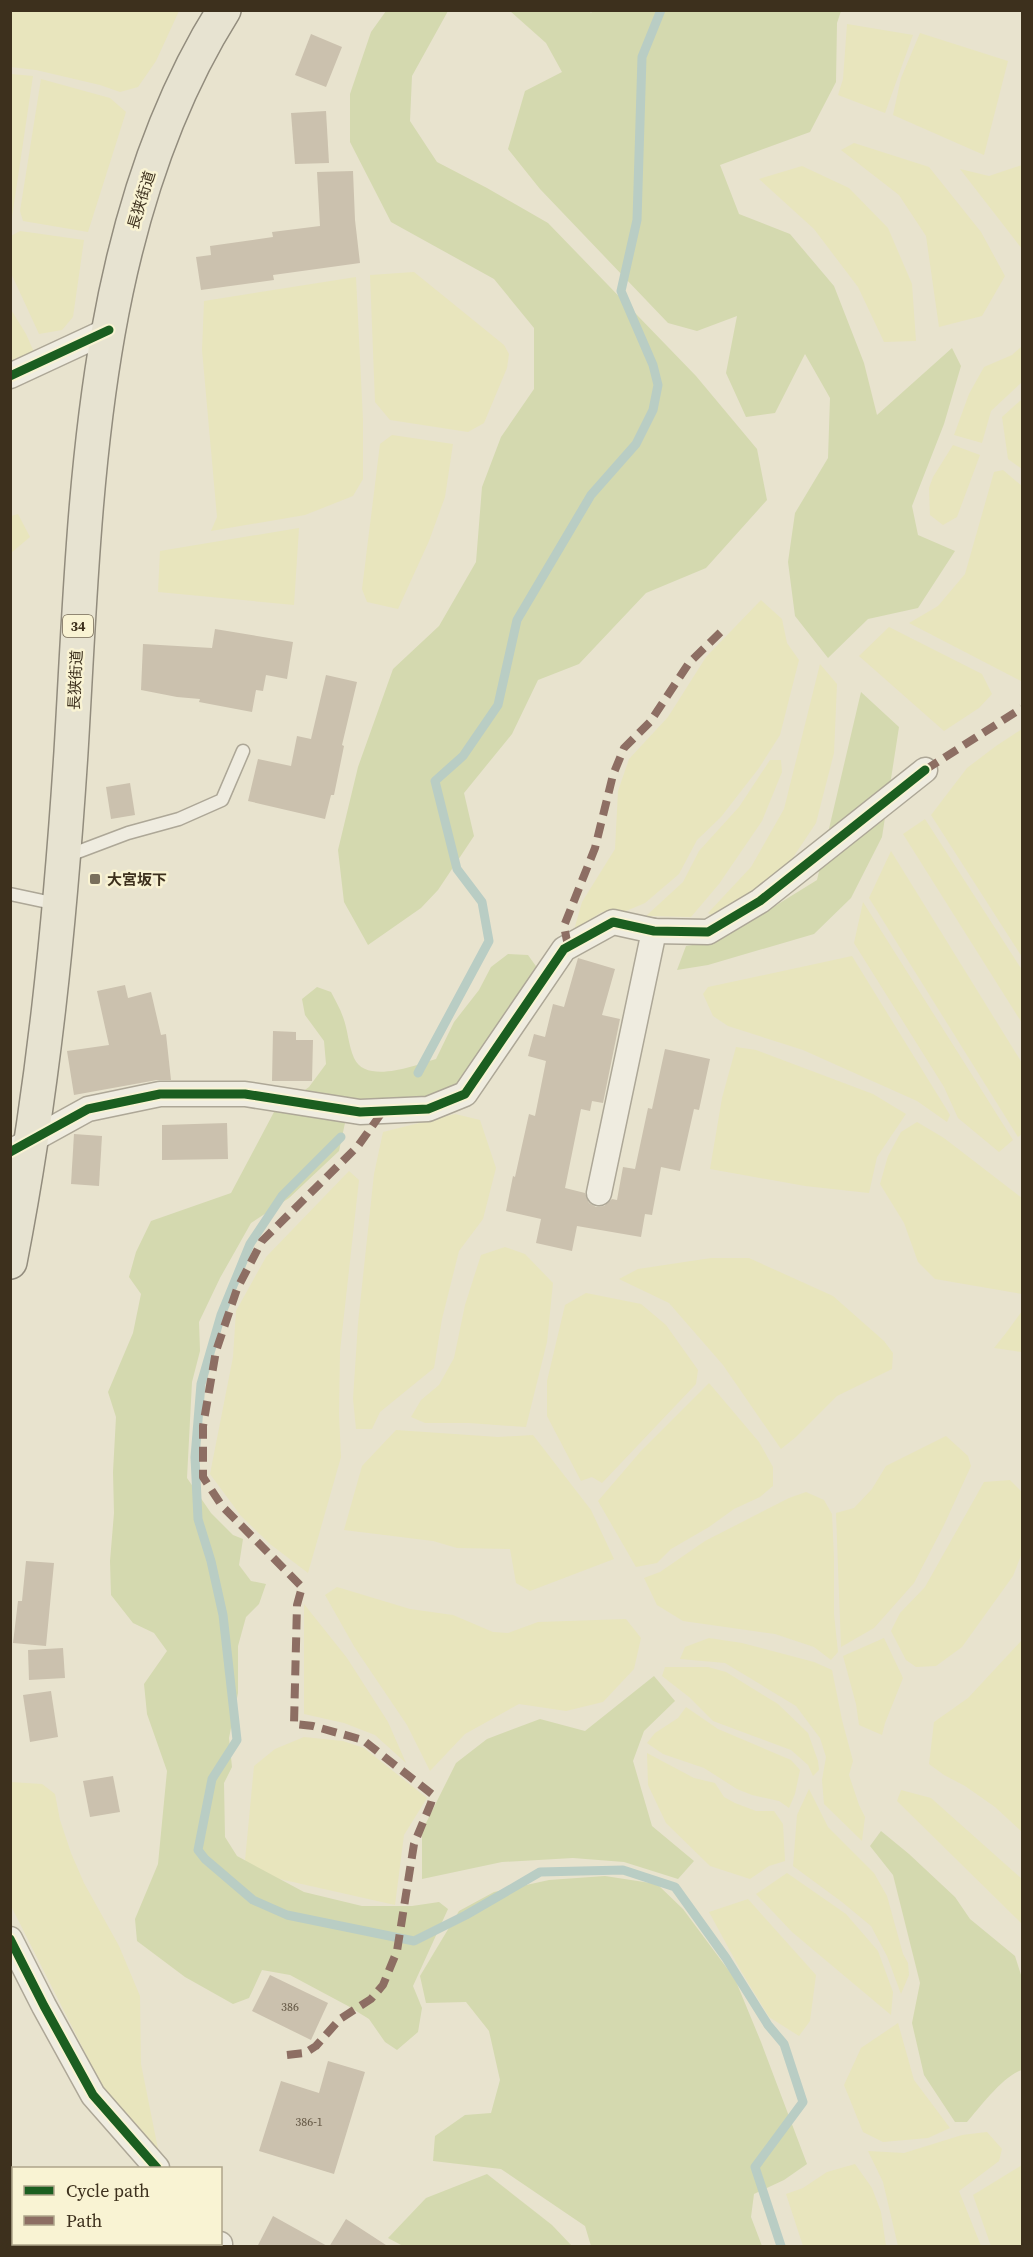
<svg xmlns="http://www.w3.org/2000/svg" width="1033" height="2257" viewBox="0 0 1033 2257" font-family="'Source Serif 4','Noto Sans JP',serif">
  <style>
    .farmland { fill: #e8e5bd }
    .green { fill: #d4d9af }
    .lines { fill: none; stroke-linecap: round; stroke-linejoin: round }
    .stream { stroke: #b9cdc4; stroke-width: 9 }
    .building { fill: #cbc1ae }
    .service-casing { stroke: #ada797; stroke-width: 15 }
    .minor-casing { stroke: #ada797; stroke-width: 27 }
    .primary-casing { stroke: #928c7d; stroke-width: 36 }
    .service { stroke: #efece0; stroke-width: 12 }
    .minor { stroke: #efece0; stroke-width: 24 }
    .primary { stroke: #e7e3d1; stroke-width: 33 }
    .quiet { stroke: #8d6e63; stroke-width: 8; stroke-dasharray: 15 8; stroke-linecap: butt }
    .cycleway-casing { stroke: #f9f3d3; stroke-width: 13 }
    .cycleway { stroke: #1b5e20; stroke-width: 9 }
    .poi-dot { fill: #796f5b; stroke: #f9f3d3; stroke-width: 2 }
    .labels { text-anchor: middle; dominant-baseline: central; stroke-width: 5; stroke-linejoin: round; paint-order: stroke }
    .number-label { font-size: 12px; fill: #605441 }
    .shield { fill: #f9f3d3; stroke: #756a54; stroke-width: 1.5 }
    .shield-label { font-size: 14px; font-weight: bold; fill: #3d301d }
    .street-label { font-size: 15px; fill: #3d301d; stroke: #f9f3d3 }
    .poi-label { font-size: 15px; font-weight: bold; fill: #3d301d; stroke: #f9f3d3; text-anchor: start }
  </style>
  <rect width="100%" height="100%" fill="#e8e3ce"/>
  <!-- farmland -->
  <g class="farmland">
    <polygon points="10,11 11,10 179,11 156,61 138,87 120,92 100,85 36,70 11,67"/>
    <polygon points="847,24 913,35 885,113 838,95 843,79"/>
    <polygon points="920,33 1008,61 984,155 893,115 901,78"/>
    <polygon points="11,74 33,76 11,224 10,74"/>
    <polygon points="41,79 110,98 126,112 88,232 23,221 20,211"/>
    <polygon points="854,143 929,167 981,232 1005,276 982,316 939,327 926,236 899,195 841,150"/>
    <polygon points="1022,165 1022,249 960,169 989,176"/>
    <polygon points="802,166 849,188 888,228 912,284 916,341 884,342 858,287 814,229 759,179"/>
    <polygon points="20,231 84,240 73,317 62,330 39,334 11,273 11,236"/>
    <polygon points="414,272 504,345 509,354 507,368 484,423 468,432 390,420 375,402 370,275"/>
    <polygon points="356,277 363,420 363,479 353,496 305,515 211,531 217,517 202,350 204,301"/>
    <polygon points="10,308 26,334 34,352 11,361"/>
    <polygon points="1022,346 1022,382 991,411 982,443 954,435 969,394 984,367 1012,355"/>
    <polygon points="1022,399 1022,469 1008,459 1002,417"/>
    <polygon points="392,435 453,444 445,497 429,541 398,609 367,602 362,589 380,444"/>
    <polygon points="953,445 980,455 957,517 943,525 930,515 929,488 933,477"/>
    <polygon points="1003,470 1022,486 1021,681 909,623 938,606 965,574 994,472"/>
    <polygon points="18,514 30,537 11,553 11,516"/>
    <polygon points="299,528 294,605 158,592 160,551"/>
    <polygon points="761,600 782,619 787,643 799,660 780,735 759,768 721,817 697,840 679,874 645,903 626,911 602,912 574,930 582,902 615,849 618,791 629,759 668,717 706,657"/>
    <polygon points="889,627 982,674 992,694 979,708 944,731 859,656"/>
    <polygon points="820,664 837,684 834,753 816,823 788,865 766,887 716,918 708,913 751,867 784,809"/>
    <polygon points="1022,729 1022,957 931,815 967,768 996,746"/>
    <polygon points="770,760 781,760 782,772 762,821 719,884 691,917 646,916 683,882 699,851 739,807"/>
    <polygon points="925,819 1022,970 1022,1023 903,834"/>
    <polygon points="891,851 1022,1063 1022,1134 1018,1137 869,898"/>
    <polygon points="863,902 1013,1140 999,1152 958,1118 944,1087 854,943"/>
    <polygon points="852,956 950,1115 947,1122 917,1101 803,1050 728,1026 713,1016 703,994 708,987"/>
    <polygon points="736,1047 756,1050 873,1094 906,1114 877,1157 869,1193 805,1186 710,1169 722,1098"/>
    <polygon points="455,1114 480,1120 496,1168 483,1219 459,1251 442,1319 434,1368 380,1412 372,1429 356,1429 353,1399 358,1323 374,1174 383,1132"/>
    <polygon points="917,1122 944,1138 1022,1198 1022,1294 935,1279 918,1262 904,1223 880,1184 888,1156 901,1132"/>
    <polygon points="349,1171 359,1180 340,1351 339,1414 341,1457 308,1573 270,1544 241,1516 210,1474 233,1357 236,1311 266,1257"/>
    <polygon points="505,1247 525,1254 553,1283 547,1342 526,1427 469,1423 425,1423 411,1417 421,1400 439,1385 454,1358 465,1305 481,1255"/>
    <polygon points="711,1258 749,1258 833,1296 884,1341 893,1353 892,1369 837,1396 796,1437 781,1449 723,1365 669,1303 619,1279 638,1269"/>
    <polygon points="586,1293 641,1304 666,1325 698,1370 696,1384 602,1483 592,1477 581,1481 547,1416 547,1381 565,1305"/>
    <polygon points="1022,1311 1022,1352 994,1348 1006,1333"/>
    <polygon points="709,1383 759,1442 773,1467 773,1486 760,1497 734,1509 709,1527 671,1549 657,1563 636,1567 598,1501 641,1451"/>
    <polygon points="396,1430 498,1437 533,1435 591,1510 614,1559 530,1591 516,1583 510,1549 457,1548 433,1541 344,1530 362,1466"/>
    <polygon points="946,1436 968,1456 971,1466 944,1525 914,1583 874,1628 841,1647 836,1513 854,1508 872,1489 886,1466"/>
    <polygon points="1010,1480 1022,1492 1022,1553 1013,1576 962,1647 936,1666 916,1667 906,1660 891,1631 900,1613 925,1587 984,1482"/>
    <polygon points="806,1492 824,1500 832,1514 834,1558 834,1614 838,1652 831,1660 814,1647 775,1634 683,1621 657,1605 644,1578 660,1572 705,1541 789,1498"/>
    <polygon points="337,1587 410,1609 453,1615 493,1632 508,1633 538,1622 626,1619 641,1638 634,1669 603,1702 566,1711 519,1704 465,1734 430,1771 407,1725 355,1648 325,1595"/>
    <polygon points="304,1604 347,1658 388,1722 406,1763 375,1735 344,1723 304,1714"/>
    <polygon points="709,1638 742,1643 814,1662 832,1670 842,1720 853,1761 849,1775 859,1805 865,1817 862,1841 824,1804 822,1780 826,1757 820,1738 796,1706 725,1663 680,1659 685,1647"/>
    <polygon points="884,1638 903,1678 885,1723 882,1735 859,1725 856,1704 843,1656"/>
    <polygon points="1022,1640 1022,1832 995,1807 965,1786 944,1775 929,1764 934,1722 968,1698"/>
    <polygon points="665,1667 708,1667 726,1672 778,1704 808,1733 818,1761 819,1770 813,1776 808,1765 791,1750 713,1721 689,1697 662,1676"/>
    <polygon points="686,1707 718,1729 791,1760 800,1770 795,1794 789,1808 779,1801 752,1795 737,1789 704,1768 663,1754 647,1743 655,1733 678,1718"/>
    <polygon points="304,1737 343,1741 364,1748 427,1798 404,1835 395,1905 244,1871 254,1766 275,1749"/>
    <polygon points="647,1753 694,1778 715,1783 724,1797 735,1803 756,1811 774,1811 783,1824 785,1861 769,1866 750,1879 710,1866 666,1823 648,1785"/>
    <polygon points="10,1782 42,1784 55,1794 60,1820 71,1853 84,1883 119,1946 140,1996 141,2064 160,2159 104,2090 11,1906"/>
    <polygon points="809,1789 828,1827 874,1873 887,1896 903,1954 908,1963 909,1975 901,1994 887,1956 871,1926 842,1902 793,1866 797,1815"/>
    <polygon points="901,1790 931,1798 1022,1879 1022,1924 897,1801"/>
    <polygon points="787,1873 846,1914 878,1951 893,1992 891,2015 792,1932 756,1894"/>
    <polygon points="748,1899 816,1975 810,2021 799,2036 769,2017 741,1971 709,1912"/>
    <polygon points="898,2023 914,2080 950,2128 928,2138 883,2142 863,2132 844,2085 861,2048"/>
    <polygon points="987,2132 1002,2149 999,2161 959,2191 981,2246 898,2246 883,2182 868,2151 904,2153 962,2135"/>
    <polygon points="855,2164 872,2188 881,2212 886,2246 803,2246 786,2194 803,2188 827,2172"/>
    <polygon points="1022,2165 1022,2246 991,2246 973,2195"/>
  </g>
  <!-- green -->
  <g class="green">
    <polygon points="589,10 591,13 593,10 841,11 837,23 836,82 810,132 720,165 739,214 790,234 834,286 864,363 877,415 952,348 961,366 944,424 912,506 918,535 955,551 918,608 868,619 828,658 795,616 788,562 795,513 828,458 830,398 805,354 775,413 746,417 726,373 737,316 697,331 668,323 540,189 508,149 525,91 562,72 546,43 510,11"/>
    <polygon points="386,11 448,11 412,76 410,121 437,162 487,188 548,223 696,376 757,449 767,500 706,568 646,593 579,664 538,680 512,734 464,793 474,836 438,890 421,908 368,945 344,902 338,850 358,767 393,669 439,626 476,562 482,487 501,437 534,389 534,328 494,279 391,222 350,142 350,94 371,32"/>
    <polygon points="861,692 899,727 882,837 851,898 814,934 708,965 677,970 686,946 718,941 817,880"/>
    <path d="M508,954L528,955L538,969L492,1033L476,1062L456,1086L421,1101L369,1102L345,1123L339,1151L289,1198L251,1223L220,1278L199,1322L200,1351L192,1382L187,1478L211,1513L233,1535L243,1539L239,1565L251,1581L266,1584L259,1604L246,1617L238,1646V1693L229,1738L232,1767L224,1783L225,1837L237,1856L304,1892L362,1906H412L439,1902L448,1909L413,1986L422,2008L418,2032L397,2050L385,2042L369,2019L348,2006L290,1975L262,1970L249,1998L233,2004L185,1977L137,1941L135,1919L158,1864L167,1771L147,1714L144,1684L167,1651L154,1633L133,1623L111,1595L110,1561L114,1513L113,1472L116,1417L108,1392L133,1333L141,1294L129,1277L136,1252L151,1221L231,1193L274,1112L309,1087L326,1064L324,1041L305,1015L302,999L317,987L331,992C335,1000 340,1008 343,1017C348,1030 348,1044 354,1058C366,1085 416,1065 436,1059L454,1022L479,990L491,967Z"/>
    <polygon points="654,1676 675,1701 644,1731 633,1761 652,1826 694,1861 678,1879 624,1862 573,1858 502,1862 422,1879 422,1831 456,1763 487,1739 540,1719 585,1731"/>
    <path d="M881,1831L909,1854L955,1897L970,1919L1015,1956L1022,1978V2070C1004,2075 980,2107 967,2122H955L924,2075L912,2023L920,1983L893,1875L870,1846Z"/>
    <polygon points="605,1876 657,1884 683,1909 735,1979 761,2042 807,2164 784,2180 754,2194 751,2217 762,2246 591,2246 585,2226 501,2169 433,2161 435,2136 465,2115 491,2113 500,2080 489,2031 466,2002 426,2003 420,1976 459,1911 494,1892 549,1880"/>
    <polygon points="487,2174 552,2225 572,2246 403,2246 388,2238 426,2198"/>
  </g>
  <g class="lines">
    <!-- stream -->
    <g class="stream">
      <polyline points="418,1073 489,941 482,902 457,869 435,781 463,756 498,705 517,620 591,495 636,444 653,410 658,385 653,365 621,291 637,220 642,57 661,10"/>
      <polyline points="341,1137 282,1196 250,1244 221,1315 201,1384 195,1457 198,1519 211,1561 223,1615 237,1740 212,1779 198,1850 205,1859 253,1900 287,1915 414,1941 466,1915 540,1872 623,1870 675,1887 726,1958 768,2025 784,2044 803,2102 755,2167 781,2246"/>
    </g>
  </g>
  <!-- building -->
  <g class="building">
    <polygon points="311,34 342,47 326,87 295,75"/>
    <polygon points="326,111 329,163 295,164 291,113"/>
    <polygon points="353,171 355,220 360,263 273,275 274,280 201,290 196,257 211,255 210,246 273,237 272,232 320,226 317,172"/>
    <polygon points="215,629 293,642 287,679 266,675 263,691 256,690 252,712 199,702 200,699 177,697 141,690 143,644 212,648"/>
    <polygon points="326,675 357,682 342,745 344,746 334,795 331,795 325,819 248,801 258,759 291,766 297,736 311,739"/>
    <polygon points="130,783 135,815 111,819 106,787"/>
    <polygon points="578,958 615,969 602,1015 620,1019 603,1103 592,1101 590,1111 581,1109 565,1188 585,1193 589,1203 596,1207 604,1206 612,1199 617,1200 623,1167 635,1169 648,1108 652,1109 665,1049 710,1059 699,1110 694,1109 680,1171 661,1167 652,1215 645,1214 641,1237 577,1226 572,1251 536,1243 541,1219 506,1211 513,1176 515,1177 529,1114 535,1116 546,1061 528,1056 534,1034 545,1037 553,1004 564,1007"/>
    <polygon points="125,985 128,998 151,992 161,1035 166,1034 171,1080 157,1080 74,1095 67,1051 109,1045 97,991"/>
    <polygon points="273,1031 296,1032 296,1040 313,1040 312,1081 272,1081"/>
    <polygon points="227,1123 228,1159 162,1160 162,1125"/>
    <polygon points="74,1134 102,1136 99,1186 71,1184"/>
    <polygon points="26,1561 54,1563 46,1646 13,1643 18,1601 22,1601"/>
    <polygon points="63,1648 65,1678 29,1680 28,1650"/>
    <polygon points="51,1691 58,1737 30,1742 23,1695"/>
    <polygon points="113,1776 120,1812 90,1817 83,1781"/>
    <polygon points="270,1975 328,2003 311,2040 252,2011"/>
    <polygon points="328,2061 365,2072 334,2174 259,2151 281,2081 319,2093"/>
    <polygon points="273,2216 329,2247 257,2247"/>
    <polygon points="346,2219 389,2247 329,2247"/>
  </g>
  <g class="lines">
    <!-- service casing -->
    <g class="service-casing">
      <g id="service">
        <polyline points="67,856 128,833 179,819 222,800 243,751"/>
        <polyline points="10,894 57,904"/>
      </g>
    </g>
    <!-- minor casing -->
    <g class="minor-casing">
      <g id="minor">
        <polyline points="10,376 109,330"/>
        <polyline points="10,1152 88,1109 160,1094 245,1094 360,1112 428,1109 465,1094 564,949 613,922 654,931 708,932 760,901 925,770"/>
        <polyline points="599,1193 654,931"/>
        <polyline points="10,1939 44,2006 93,2095 157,2168"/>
        <polyline points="220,2246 220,2244"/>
      </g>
    </g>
    <!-- primary casing -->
    <g class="primary-casing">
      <path id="primary" d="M10,1262C43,1093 60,923 71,752C86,505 88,226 224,10"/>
    </g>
    <!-- service -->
    <use href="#service" class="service"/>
    <!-- minor -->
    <use href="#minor" class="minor"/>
    <!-- primary -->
    <use href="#primary" class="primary"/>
    <!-- quiet -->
    <g class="quiet">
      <polyline points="925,770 1022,708"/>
      <polyline points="568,946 564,926 595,848 613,775 624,748 650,722 689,663 726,627"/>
      <polyline points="287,2055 305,2053 316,2046 340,2019 371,1999 383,1985 397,1951 414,1844 431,1803 433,1795 363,1740 313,1726 294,1724 297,1605 302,1587 222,1506 203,1477 203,1426 216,1351 237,1289 262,1241 358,1146 383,1111"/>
    </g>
    <!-- cycleway casing -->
    <g class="cycleway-casing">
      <g id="cycleway">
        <polyline points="10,376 109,330"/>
        <polyline points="10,1152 88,1109 160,1094 245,1094 360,1112 428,1109 465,1094 564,949 613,922 654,931 708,932 760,901 925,770"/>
        <polyline points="10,1939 44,2006 93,2095 157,2168"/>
      </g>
    </g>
    <!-- cycleway -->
    <use href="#cycleway" class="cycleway"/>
  </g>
  <!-- markers -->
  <rect class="poi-dot" x="89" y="873" width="12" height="12" rx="3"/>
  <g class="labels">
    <!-- number labels -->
    <g class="number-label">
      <text x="290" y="2007">386</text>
      <text x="309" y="2122">386-1</text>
    </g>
    <!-- shield labels -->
    <rect class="shield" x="63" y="615" width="30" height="22" rx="4.5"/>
    <g class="shield-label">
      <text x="78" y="626">34</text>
    </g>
    <!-- street labels -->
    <g class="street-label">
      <text transform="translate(141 200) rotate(-73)">長狭街道</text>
      <text transform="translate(75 680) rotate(-87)">長狭街道</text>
    </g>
    <!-- poi labels -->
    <g class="poi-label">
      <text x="107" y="879">大宮坂下</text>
    </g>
  </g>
  <!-- border -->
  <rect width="1033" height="2257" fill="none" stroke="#3d301d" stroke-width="24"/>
  <!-- legend -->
  <rect x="12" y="2167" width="210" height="78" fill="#f9f3d3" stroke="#aea58a" stroke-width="1.5"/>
  <rect x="24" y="2186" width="30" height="9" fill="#1b5e20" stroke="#aea58a" stroke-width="1.5"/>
  <text x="66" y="2197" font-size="18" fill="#3d301d">Cycle path</text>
  <rect x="24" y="2216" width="30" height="9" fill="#8d6e63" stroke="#aea58a" stroke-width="1.5"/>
  <text x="66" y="2227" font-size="18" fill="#3d301d">Path</text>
</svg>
